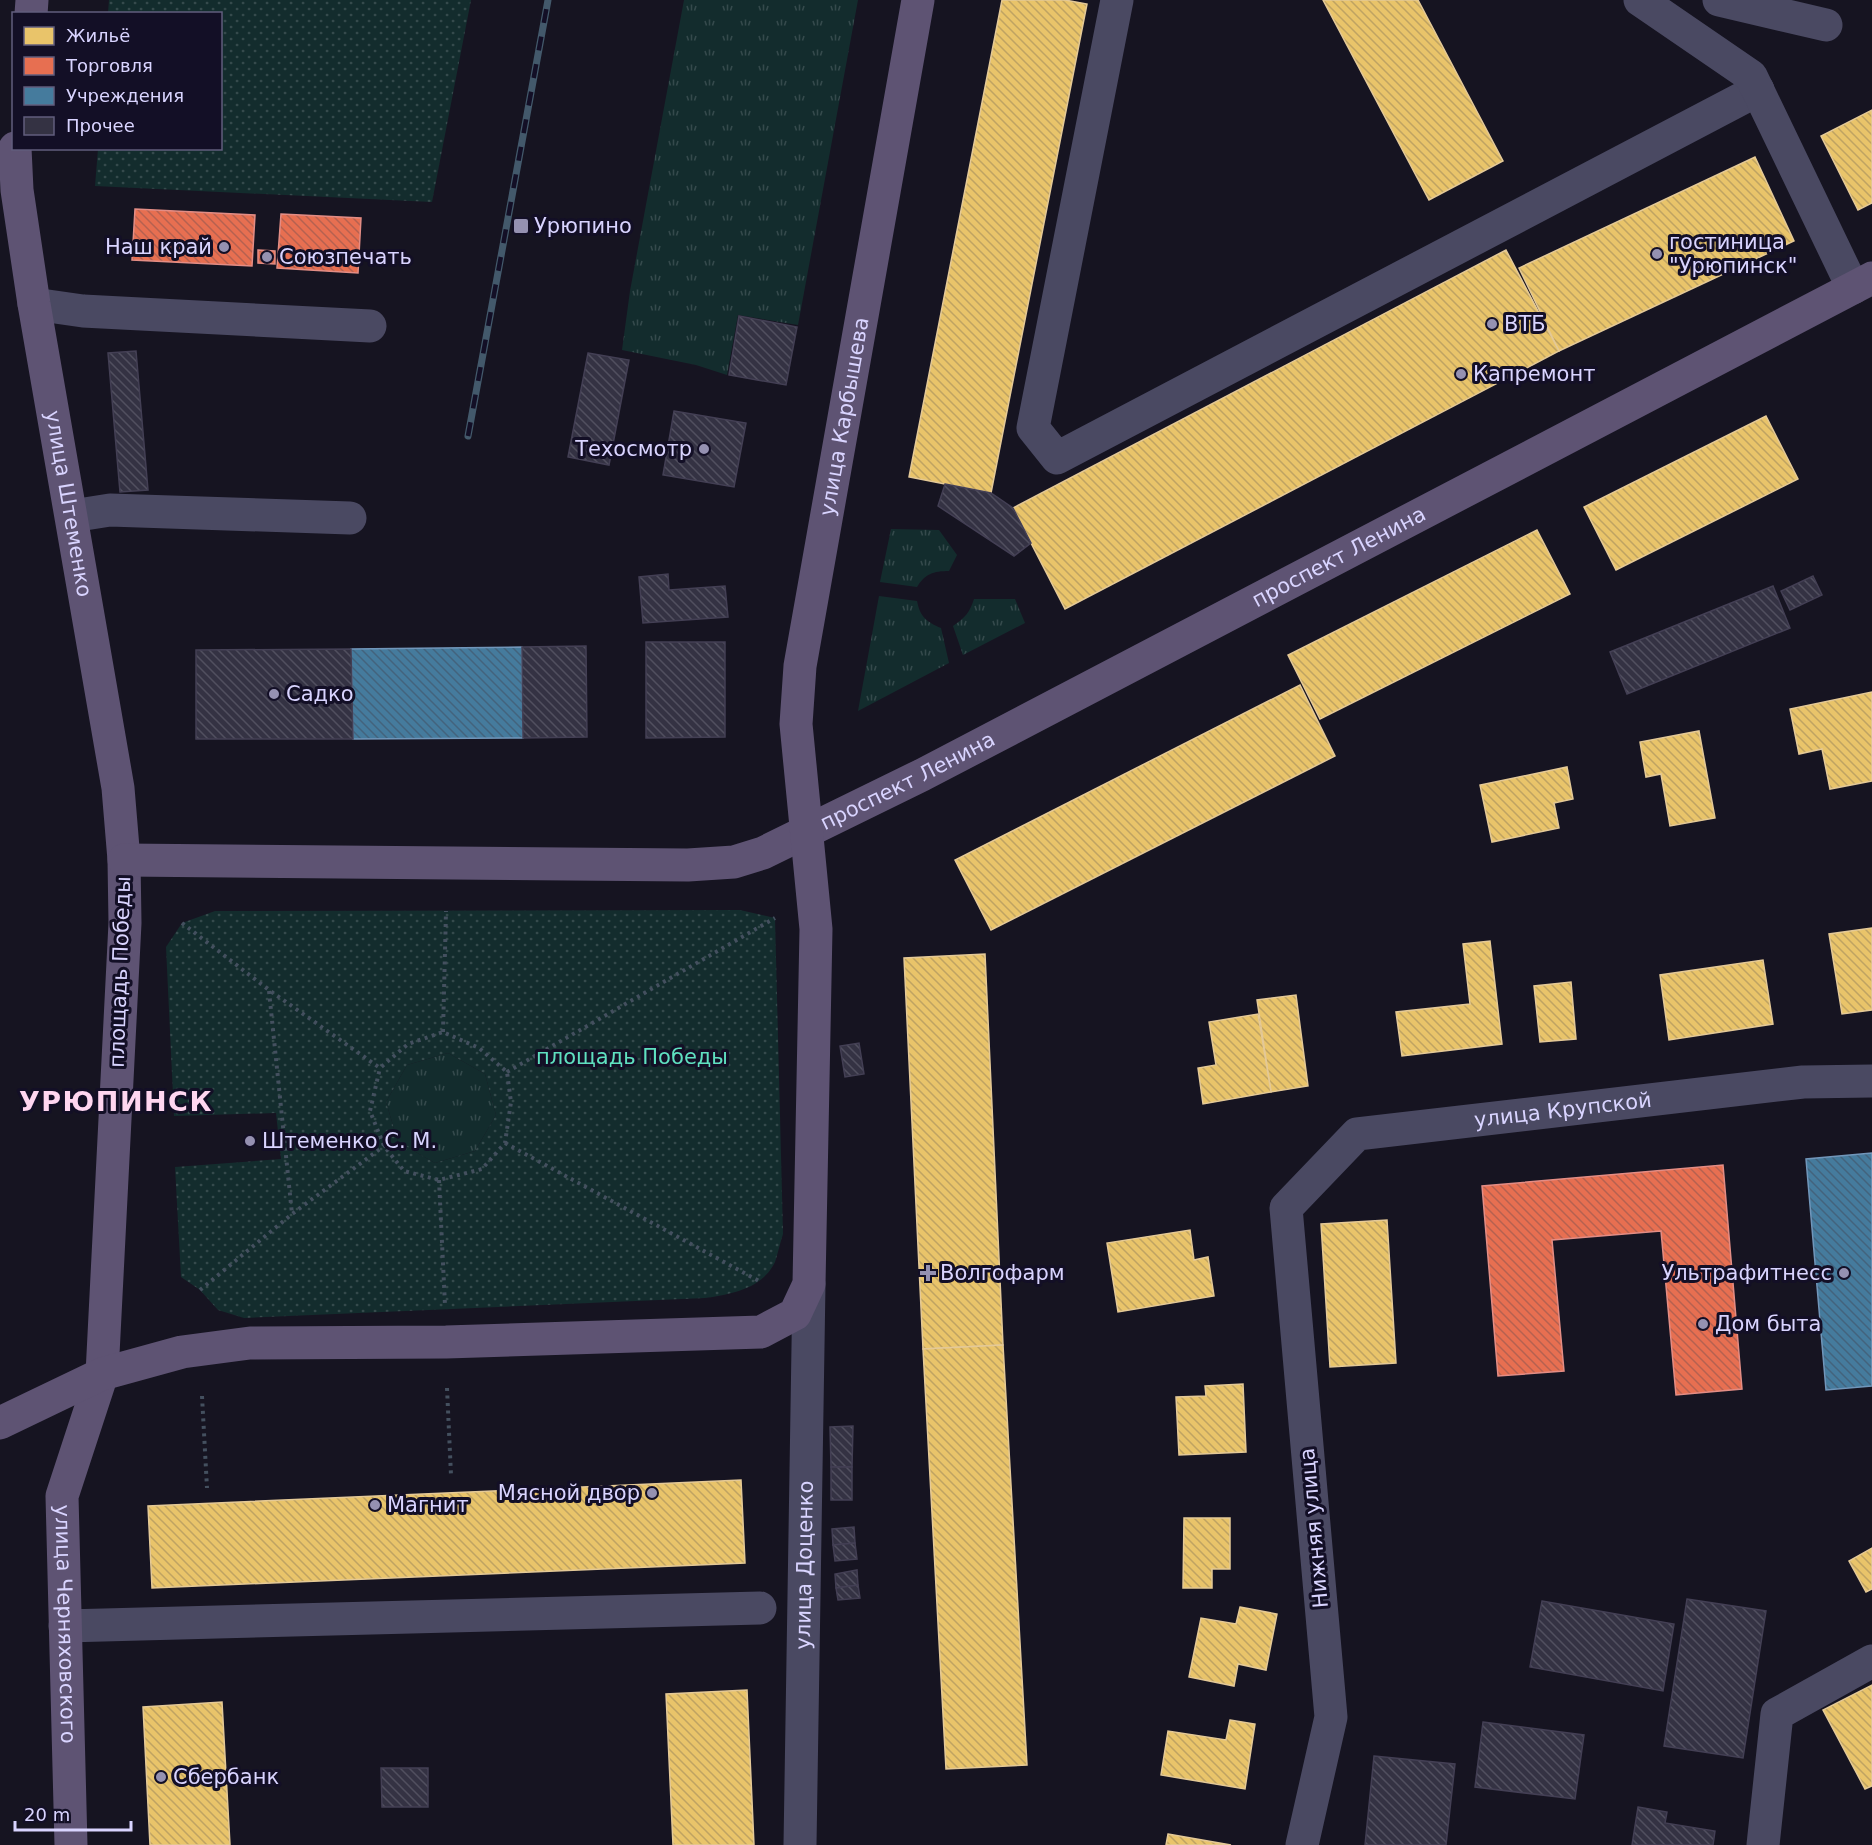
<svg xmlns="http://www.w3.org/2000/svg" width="1872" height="1845" viewBox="0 0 1872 1845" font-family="'DejaVu Sans',sans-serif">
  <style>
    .grass { fill: url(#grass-tufts) }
    .park { fill: url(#park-dots); fill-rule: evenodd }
    .homes { fill: url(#homes-back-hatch); stroke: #e4c997; stroke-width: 1.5 }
    .shops { fill: url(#shops-back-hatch); stroke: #e38d85; stroke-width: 1.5 }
    .public { fill: url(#public-back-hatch); stroke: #7196ba; stroke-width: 1.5 }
    .building { fill: url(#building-back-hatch); stroke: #433f54; stroke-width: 1.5 }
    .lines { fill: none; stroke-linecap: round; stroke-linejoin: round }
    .path { stroke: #44505f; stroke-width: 4; stroke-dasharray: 3 4.5; stroke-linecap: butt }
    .minor { stroke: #4a4962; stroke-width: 33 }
    .major { stroke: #5e5373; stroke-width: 33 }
    .rail-casing { stroke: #43596b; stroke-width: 7 }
    .rail { stroke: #130f26; stroke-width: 4.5; stroke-dasharray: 14; stroke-linecap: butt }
    .poi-dot { fill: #9591b1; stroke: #130f26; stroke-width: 2 }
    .labels { text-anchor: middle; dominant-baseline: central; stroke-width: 6; stroke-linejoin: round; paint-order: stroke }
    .poi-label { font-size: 21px; fill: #d9d4ff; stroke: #130f26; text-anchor: start }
    .street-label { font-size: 21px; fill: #d9d4ff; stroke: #130f26 }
    .park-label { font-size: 21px; fill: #5fe0c0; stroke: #130f26 }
    .district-label { font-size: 27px; font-weight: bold; letter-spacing: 1.5px; fill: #ffd6f0; stroke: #130f26 }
  </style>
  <defs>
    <pattern id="grass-tufts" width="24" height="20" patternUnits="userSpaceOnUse" patternTransform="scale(1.5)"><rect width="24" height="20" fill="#132c2d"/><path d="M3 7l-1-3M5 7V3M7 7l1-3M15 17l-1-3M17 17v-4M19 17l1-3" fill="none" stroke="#354a4c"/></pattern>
    <pattern id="park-dots" width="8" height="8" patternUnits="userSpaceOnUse" patternTransform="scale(1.5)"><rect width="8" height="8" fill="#132c2d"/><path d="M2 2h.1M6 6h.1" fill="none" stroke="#354a4c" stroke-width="1.8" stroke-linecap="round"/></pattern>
    <pattern id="homes-back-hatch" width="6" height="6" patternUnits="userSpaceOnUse" patternTransform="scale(1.5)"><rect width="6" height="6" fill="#e9c46a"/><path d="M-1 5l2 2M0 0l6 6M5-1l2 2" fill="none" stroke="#bfa362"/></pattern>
    <pattern id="shops-back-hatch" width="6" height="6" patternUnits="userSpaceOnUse" patternTransform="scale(1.5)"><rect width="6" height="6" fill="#e76f51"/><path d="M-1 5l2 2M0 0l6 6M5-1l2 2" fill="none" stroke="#b56150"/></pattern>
    <pattern id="public-back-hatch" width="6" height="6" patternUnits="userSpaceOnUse" patternTransform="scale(1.5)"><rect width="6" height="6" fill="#457b9d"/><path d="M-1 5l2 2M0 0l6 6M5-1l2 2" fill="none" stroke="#43637d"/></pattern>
    <pattern id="building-back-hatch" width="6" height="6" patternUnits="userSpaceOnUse" patternTransform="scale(1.5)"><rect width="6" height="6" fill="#343243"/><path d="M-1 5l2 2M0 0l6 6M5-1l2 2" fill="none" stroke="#514f5f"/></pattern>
  </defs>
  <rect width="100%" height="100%" fill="#161421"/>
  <!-- grass -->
  <g class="grass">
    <polygon points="684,0 858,0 798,325 738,315 727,375 696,365 622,350 630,291"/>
    <path d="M891,529L939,530L957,555L949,571C933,571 925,574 917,587L880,582Z"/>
    <path d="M879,596L917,601C920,617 927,622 941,628L949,663L858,711Z"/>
    <path d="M974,599H1015L1025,623L963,655L953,626C965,618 970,612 974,599Z"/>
    <polygon points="448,1053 485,1074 496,1115 475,1151 435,1163 398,1142 386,1102 407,1065"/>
  </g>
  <!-- park -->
  <g class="park">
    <polygon points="109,0 471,0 432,202 95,186 98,149 220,148 220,14 108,13"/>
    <path d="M740,910L775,918L783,1234C780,1243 778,1253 775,1262C762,1289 731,1294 705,1298L244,1318L218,1310L200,1290L181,1277L175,1167L281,1159L276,1113L174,1116L166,947L182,923L215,911ZM448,1053L485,1074L496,1115L475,1151L435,1163L398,1142L386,1102L407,1065Z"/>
  </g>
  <!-- homes -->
  <g class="homes">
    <polygon points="1002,0 1065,0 1087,4 991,493 909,477"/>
    <polygon points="1323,0 1418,0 1503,161 1429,200"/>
    <polygon points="1872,110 1872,203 1858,210 1821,136"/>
    <polygon points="1755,157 1794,241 1559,351 1519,268"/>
    <polygon points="1506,250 1559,351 1065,609 1013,508"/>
    <polygon points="1766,416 1798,479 1616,570 1584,507"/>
    <polygon points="1537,530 1570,594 1320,719 1288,655"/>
    <polygon points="1300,685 1335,756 991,930 955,860"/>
    <polygon points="1872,692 1872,781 1830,789 1822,749 1799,754 1790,709"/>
    <polygon points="1699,731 1715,818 1670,826 1661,774 1646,777 1640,742"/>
    <polygon points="1567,767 1573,799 1554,803 1559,828 1492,842 1480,785"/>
    <polygon points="1872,928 1872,1010 1842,1014 1829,934"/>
    <polygon points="1490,941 1502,1044 1402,1056 1396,1012 1470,1004 1463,944"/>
    <polygon points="985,954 1003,1345 923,1349 904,958"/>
    <polygon points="1763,960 1773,1024 1669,1040 1660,975"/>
    <polygon points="1571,982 1576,1039 1540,1042 1534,986"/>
    <polygon points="1296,995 1308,1086 1271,1092 1257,1000"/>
    <polygon points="1258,1014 1271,1092 1203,1104 1198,1068 1216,1065 1209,1022"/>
    <polygon points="1387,1220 1396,1363 1330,1367 1321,1224"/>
    <polygon points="1190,1230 1194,1260 1208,1257 1214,1296 1118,1312 1107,1243"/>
    <polygon points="1003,1345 1027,1765 946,1769 923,1349"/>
    <polygon points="1243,1384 1246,1452 1179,1455 1176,1397 1206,1396 1205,1386"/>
    <polygon points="741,1480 745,1563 152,1588 148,1506"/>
    <polygon points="1184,1518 1230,1518 1230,1569 1212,1569 1212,1588 1183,1588"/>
    <polygon points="1872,1548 1872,1589 1866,1592 1849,1561"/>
    <polygon points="1240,1607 1277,1614 1266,1670 1238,1664 1234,1686 1189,1677 1201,1618 1236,1624"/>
    <polygon points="1872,1685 1872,1786 1865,1789 1823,1710"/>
    <polygon points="747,1690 754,1845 673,1845 666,1694"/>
    <polygon points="222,1702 230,1845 150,1845 143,1707"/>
    <polygon points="1230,1720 1255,1724 1245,1789 1161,1775 1168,1731 1226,1740"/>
    <polygon points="1168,1834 1231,1845 1166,1845"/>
  </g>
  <!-- shops -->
  <g class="shops">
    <polygon points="135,209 255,215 252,266 132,260"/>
    <polygon points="281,214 361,218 358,273 277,268"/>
    <polygon points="258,250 275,251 275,264 258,263"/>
    <polygon points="1723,1165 1742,1389 1676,1395 1661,1231 1552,1240 1564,1371 1498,1376 1482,1186"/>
  </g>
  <!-- public -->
  <g class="public">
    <polygon points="522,647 523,738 353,739 351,649"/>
    <polygon points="1872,1153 1872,1386 1826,1390 1806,1159"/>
  </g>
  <!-- building -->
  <g class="building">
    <polygon points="739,316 797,327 786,385 729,375"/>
    <polygon points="136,351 148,490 120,492 108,353"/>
    <polygon points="588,353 629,360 609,465 568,457"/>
    <polygon points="674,411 746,423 734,487 663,475"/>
    <polygon points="945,484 991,493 1013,508 1031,543 1014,556 938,506"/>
    <polygon points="668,574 669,590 725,586 728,617 643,623 639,577"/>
    <polygon points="1813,576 1822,595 1790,610 1781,591"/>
    <polygon points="1773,586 1790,628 1627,694 1610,652"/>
    <polygon points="646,642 725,642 725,737 646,738"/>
    <polygon points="586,646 587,737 523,738 522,647"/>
    <polygon points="351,649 353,739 196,739 196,650"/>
    <polygon points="859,1043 864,1074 845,1077 840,1046"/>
    <polygon points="853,1426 852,1467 831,1467 830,1427"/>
    <rect x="831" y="1467" width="21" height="33"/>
    <polygon points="854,1527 855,1543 833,1545 832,1529"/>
    <polygon points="855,1543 857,1559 835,1561 833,1545"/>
    <polygon points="857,1570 858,1585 836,1588 835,1574"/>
    <polygon points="858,1585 860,1598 838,1600 836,1588"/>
    <polygon points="1687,1599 1766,1611 1743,1758 1664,1746"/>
    <polygon points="1542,1601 1674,1624 1663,1691 1530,1667"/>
    <polygon points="1483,1722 1584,1735 1575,1799 1475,1787"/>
    <polygon points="1374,1756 1455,1764 1446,1845 1365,1845"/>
    <polygon points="381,1768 428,1768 428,1807 382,1807"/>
    <polygon points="1638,1807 1667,1812 1665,1823 1715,1831 1713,1845 1632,1845"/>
  </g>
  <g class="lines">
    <!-- path -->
    <g class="path">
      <polyline points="182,923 269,990 380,1068 408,1044 443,1032 479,1048 507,1072 511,1102 505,1143 482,1169 439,1180 404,1171 384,1146 370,1111 380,1068"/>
      <polyline points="269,991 292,1214"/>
      <polyline points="443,1032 446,911"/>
      <polyline points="507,1072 775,918"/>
      <polyline points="505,1143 759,1281"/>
      <polyline points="439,1180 445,1305"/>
      <polyline points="200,1290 292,1214 384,1146"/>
      <polyline points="447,1388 451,1475"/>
      <polyline points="202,1396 207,1488"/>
    </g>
    <!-- minor -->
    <g class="minor">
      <polyline points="1117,0 1033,428 1057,458 1758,90"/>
      <polyline points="1640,0 1751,76 1853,288"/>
      <polyline points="1719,0 1826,25"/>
      <polyline points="34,304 83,311 370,326"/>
      <polyline points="72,516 110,510 350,518"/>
      <polyline points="65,1626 760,1608"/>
      <path id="s1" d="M800,1845L809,1284"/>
      <path id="s2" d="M1302,1845L1331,1717L1286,1208L1357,1134L1803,1082L1872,1081"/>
      <polyline points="1763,1845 1777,1714 1872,1661"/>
    </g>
    <!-- major -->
    <g class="major">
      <polyline points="31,14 32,0"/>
      <path id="s3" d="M15,148L17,190L34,304L118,788L124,860L125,923L102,1374L62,1496L71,1845"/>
      <path id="s4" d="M124,860L688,865L734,862L763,853L922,775L1872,278"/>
      <path id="s5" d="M0,1423L102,1374L182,1352L250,1343L446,1342L761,1332L795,1314L809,1284L816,929L796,724L800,666L918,0"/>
    </g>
    <!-- rail casing -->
    <g class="rail-casing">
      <polyline id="rail" points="468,436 548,0"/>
    </g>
    <!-- rail -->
    <use href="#rail" class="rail"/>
  </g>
  <!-- markers -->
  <g class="poi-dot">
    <rect x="513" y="218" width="16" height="16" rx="3"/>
    <circle cx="224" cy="247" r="6"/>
    <circle cx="1657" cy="254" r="6"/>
    <circle cx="267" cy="257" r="6"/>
    <circle cx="1492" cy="324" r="6"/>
    <circle cx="1461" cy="374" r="6"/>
    <circle cx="704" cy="449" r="6"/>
    <circle cx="274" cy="694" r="6"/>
    <circle cx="250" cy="1141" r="6"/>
    <path d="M925 1264h6v6h6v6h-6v6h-6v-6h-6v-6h6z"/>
    <circle cx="1844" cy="1273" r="6"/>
    <circle cx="1703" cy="1324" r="6"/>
    <circle cx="652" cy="1493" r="6"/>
    <circle cx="375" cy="1505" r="6"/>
    <circle cx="161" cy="1777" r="6"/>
  </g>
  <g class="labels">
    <!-- poi labels -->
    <g class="poi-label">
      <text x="534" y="226">Урюпино</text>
      <text x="1669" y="242">гостиница<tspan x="1669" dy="24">"Урюпинск"</tspan></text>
      <text x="212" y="247" text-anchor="end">Наш край</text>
      <text x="279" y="257">Союзпечать</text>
      <text x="1504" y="324">ВТБ</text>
      <text x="1473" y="374">Капремонт</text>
      <text x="692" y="449" text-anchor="end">Техосмотр</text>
      <text x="286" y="694">Садко</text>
      <text x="262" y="1141">Штеменко С. М.</text>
      <text x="940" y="1273">Волгофарм</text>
      <text x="1832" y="1273" text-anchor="end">Ультрафитнесс</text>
      <text x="1715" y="1324">Дом быта</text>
      <text x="640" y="1493" text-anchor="end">Мясной двор</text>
      <text x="387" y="1505">Магнит</text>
      <text x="173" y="1777">Сбербанк</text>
    </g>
    <!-- street labels -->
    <g class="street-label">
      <text stroke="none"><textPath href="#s5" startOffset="1720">улица Карбышева</textPath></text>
      <text stroke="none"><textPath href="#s3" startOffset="360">улица Штеменко</textPath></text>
      <text stroke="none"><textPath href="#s4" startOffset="1288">проспект Ленина</textPath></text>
      <text stroke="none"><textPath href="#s4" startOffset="802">проспект Ленина</textPath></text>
      <text transform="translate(120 972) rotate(-88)">площадь Победы</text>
      <text stroke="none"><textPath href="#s2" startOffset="952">улица Крупской</textPath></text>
      <text transform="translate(1314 1528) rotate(-95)">Нижняя улица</text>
      <text stroke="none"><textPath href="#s1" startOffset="280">улица Доценко</textPath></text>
      <text stroke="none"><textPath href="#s3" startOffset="1492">улица Черняховского</textPath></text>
    </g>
    <!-- park labels -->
    <g class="park-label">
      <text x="632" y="1057">площадь Победы</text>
    </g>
    <!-- district labels -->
    <g class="district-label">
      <text x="116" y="1101">УРЮПИНСК</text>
    </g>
  </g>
  <!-- legend -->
  <rect x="12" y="12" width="210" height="138" fill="#130f26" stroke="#625e7d" stroke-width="1.5"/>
  <rect x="24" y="27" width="30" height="18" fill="#e9c46a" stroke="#625e7d" stroke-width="1.5"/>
  <text x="66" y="42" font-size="18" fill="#d9d4ff">Жильё</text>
  <rect x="24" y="57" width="30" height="18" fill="#e76f51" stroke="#625e7d" stroke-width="1.5"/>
  <text x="66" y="72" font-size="18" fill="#d9d4ff">Торговля</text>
  <rect x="24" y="87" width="30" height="18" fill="#457b9d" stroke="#625e7d" stroke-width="1.5"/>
  <text x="66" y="102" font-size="18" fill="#d9d4ff">Учреждения</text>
  <rect x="24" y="117" width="30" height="18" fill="#343243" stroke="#625e7d" stroke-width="1.5"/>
  <text x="66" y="132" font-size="18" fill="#d9d4ff">Прочее</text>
  <!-- scale -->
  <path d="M15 1821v9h116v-9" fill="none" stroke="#d9d4ff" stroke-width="3"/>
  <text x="24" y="1821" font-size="18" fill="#d9d4ff" stroke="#130f26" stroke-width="4.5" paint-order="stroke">20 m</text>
</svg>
